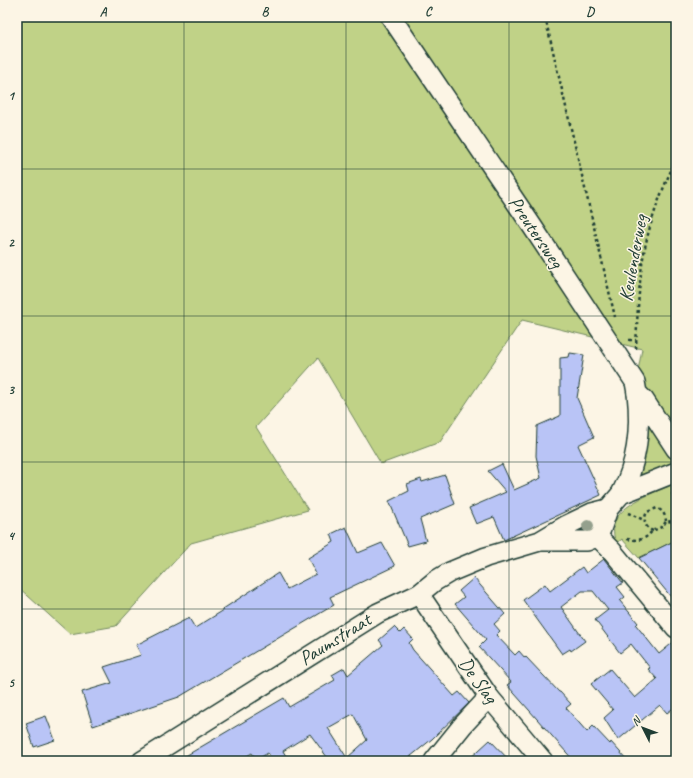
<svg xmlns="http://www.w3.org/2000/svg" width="693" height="778" viewBox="0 0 693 778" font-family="Caveat,sans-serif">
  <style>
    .green { fill: #c0d287; stroke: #70885e }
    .building { fill: #b9c4f6; stroke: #1f3d34; fill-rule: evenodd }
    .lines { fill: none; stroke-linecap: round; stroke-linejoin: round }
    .minor-casing { stroke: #1f3d34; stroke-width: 22 }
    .path { stroke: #1f3d34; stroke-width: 2.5; stroke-dasharray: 3 3; stroke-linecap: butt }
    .minor { stroke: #fcf5e5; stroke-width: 19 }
    .tree { fill: #94a08d }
    .grid { fill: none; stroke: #1f3d34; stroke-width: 1; stroke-opacity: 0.55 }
    .labels { text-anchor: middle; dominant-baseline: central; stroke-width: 3; stroke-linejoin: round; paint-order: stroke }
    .street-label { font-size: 20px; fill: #1f3d34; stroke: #fcf5e5 }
    .neatline { fill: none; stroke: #1f3d34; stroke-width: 1.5 }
    .grid-label { font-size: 13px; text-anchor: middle; font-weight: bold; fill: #1f3d34 }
  </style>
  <rect width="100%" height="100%" fill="#fcf5e5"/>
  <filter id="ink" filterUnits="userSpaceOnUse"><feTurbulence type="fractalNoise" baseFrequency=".025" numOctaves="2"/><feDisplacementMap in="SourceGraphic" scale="8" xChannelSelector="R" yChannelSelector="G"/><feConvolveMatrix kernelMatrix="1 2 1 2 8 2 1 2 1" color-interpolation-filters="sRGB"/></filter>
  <g filter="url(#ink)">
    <!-- green -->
    <g class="green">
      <polygon points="17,17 676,17 676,435 637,376 642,349 522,320 440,442 381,464 318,358 256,427 308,510 191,543 116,626 70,634 17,586"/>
      <polygon points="646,417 676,463 633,479"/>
      <path d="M676,483V540L639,558L622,539L616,544C614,538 613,532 614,525C619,503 657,492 676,483Z"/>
    </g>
    <!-- building -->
    <g class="building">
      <polygon points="570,353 584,355 577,398 594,437 578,445 601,495 504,540 494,517 476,524 469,508 506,492 488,471 502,464 514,490 541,478 536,456 537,426 560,416 560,358 569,357"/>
      <polygon points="445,475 455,504 420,519 426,541 408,546 389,501 409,491 407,484 421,479 422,482"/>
      <polygon points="346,527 358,553 382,543 395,566 330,597 334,605 179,697 93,726 82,692 112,683 104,667 141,655 136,645 189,618 195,628 224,610 223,609 278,573 287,589 316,574 308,558 334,542 331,534"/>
      <polygon points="676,540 676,603 639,558"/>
      <polygon points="604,559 623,583 617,587 625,597 620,601 638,623 636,625 659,654 676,640 676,706 667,713 660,705 618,740 604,718 613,710 591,684 610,669 635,698 657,679 648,669 650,668 631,644 620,653 595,620 608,610 593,591 582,591 561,607 585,641 571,651 570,649 562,654 523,600 545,584 550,591 582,567 586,573"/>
      <polygon points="474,578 505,614 494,624 500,631 496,635 515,655 519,651 525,658 526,657 559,692 560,692 571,704 566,708 587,732 593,726 610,744 611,742 628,761 574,761 507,685 511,682 479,647 486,640 455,604 464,597 459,591"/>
      <path d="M394,627L400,633L404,629L413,639L409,643L413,650L454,696L459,692L469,703L432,739L405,761H330L310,734L283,751L289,761H272L268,753L256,760L252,753L238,761H177L284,698L289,707L335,680L332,675L344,668L348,675L383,645L379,640ZM353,714L367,740L347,758L328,728Z"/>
      <polygon points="46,716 55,740 34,747 26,723"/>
      <polygon points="490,740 510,761 467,761"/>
    </g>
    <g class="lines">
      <!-- minor casing -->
      <g class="minor-casing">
        <g id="minor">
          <polyline points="391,17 532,226 635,382 637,393 644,400 676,449"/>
          <path d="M621,494C638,462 641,428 637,393"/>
          <polyline points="597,536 612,551 676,628"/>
          <polyline points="541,541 587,541 594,538 601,529 608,509 621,494 676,472"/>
          <polyline points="419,594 489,697 543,761"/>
          <polyline points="142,761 378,613 419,594 435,581 450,572 486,557 540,541 567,525 592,513 608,509"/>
          <polyline points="434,761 463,725 489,697"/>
        </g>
      </g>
      <!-- path -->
      <g class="path">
        <polyline points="545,17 615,317"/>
        <polyline points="629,340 636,340"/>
        <path d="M636,349C637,324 638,298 641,273C645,234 659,195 676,160"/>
        <polyline points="672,493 676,502"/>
        <polyline points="628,513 644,520"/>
        <path d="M653,531C644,527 643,520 647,512L657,508C663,511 665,514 666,521"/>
        <path d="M627,539C634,540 640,541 646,537C649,535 651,532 654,530C660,528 663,527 666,521L676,522"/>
      </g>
      <!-- minor -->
      <use href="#minor" class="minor"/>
    </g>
    <!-- trees -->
    <circle class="tree" cx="588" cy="526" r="6"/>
  </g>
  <!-- grid -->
  <path class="grid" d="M184,17V761M346,17V761M509,17V761M17,169H676M17,316H676M17,462H676M17,609H676"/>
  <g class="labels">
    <!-- street labels -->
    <g class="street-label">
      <text transform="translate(536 232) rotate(56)">Preutersweg</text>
      <text transform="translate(633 258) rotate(-80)">Keulenderweg</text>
      <text transform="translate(335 639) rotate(-32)">Paumstraat</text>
      <text transform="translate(478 680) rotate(54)">De Slag</text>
    </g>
  </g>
  <!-- margin -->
  <rect width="693" height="778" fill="none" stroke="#fcf5e5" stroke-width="44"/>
  <!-- north arrow -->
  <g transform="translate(643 728) rotate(312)" stroke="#fcf5e5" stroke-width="3" paint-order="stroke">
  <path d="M0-3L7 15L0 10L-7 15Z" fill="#1f3d34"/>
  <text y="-6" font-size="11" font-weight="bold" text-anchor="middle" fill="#1f3d34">N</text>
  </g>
  <rect x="22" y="22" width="649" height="734" class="neatline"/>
  <g class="grid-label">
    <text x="103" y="16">A</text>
    <text x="265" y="16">B</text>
    <text x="428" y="16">C</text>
    <text x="590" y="16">D</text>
    <text x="11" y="100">1</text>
    <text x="11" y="247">2</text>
    <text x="11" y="394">3</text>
    <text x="11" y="540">4</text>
    <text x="11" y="687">5</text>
  </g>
</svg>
